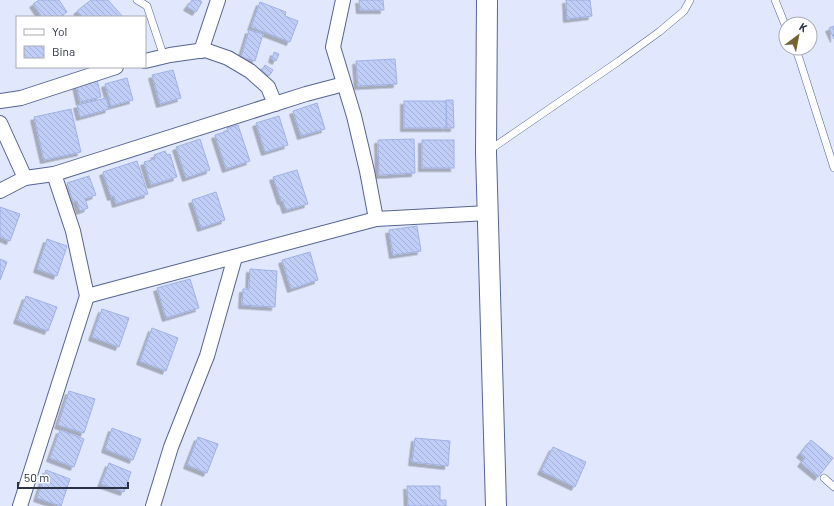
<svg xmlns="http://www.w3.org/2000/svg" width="834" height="506" viewBox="0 0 834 506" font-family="Barlow,sans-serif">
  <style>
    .building { fill: url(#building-back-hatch); stroke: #a0b1e4; filter: url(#shadow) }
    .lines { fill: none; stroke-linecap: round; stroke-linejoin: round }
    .lane-casing { stroke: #566492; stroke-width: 8 }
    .street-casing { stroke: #566492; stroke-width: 16 }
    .secondary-casing { stroke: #566492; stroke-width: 22 }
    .lane { stroke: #fff; stroke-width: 7 }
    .street { stroke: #fff; stroke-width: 14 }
    .secondary { stroke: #fff; stroke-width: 20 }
  </style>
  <defs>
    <pattern id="building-back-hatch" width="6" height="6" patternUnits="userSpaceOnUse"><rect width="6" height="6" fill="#bfcdf7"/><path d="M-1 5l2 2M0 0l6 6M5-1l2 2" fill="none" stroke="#a4b0d5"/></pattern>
    <filter id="shadow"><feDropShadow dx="-3.5" dy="3.5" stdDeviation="0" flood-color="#0004"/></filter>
  </defs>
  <rect width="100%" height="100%" fill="#e1e8fe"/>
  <!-- building -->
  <g class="building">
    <polygon points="39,0 59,0 67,12 60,17 42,17 33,4"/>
    <polygon points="91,0 108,0 123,17 82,17 77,11"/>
    <polygon points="192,0 200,0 202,2 196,12 187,7"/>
    <polygon points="359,0 383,0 384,10 360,10"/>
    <polygon points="566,0 590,0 592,16 567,19"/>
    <polygon points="260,2 286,12 285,16 298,21 290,42 251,27"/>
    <polygon points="834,26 834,39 829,28"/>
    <polygon points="249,30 263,34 255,61 241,57"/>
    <polygon points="274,52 279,54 276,61 272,59"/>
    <polygon points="395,59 397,84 358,86 356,61"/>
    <polygon points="265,65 273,70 269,76 261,72"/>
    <polygon points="173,70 181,98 160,104 152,75"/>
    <polygon points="127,78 133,100 111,106 105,84"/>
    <polygon points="97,79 101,97 80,102 76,84"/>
    <polygon points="106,98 109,109 80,117 77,105"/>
    <polygon points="446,100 453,100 454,128 447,128"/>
    <rect x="404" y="101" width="42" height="27"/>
    <polygon points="317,103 325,129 301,136 293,111"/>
    <polygon points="71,109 81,152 44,160 34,117"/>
    <polygon points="279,116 288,145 265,152 256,123"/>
    <polygon points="238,125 250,161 226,169 215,135 228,131 227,128"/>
    <polygon points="200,139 210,170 186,178 176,147"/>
    <polygon points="414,139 415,173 379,175 378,140"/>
    <rect x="422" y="140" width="32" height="28"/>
    <polygon points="165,151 167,155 170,154 177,177 151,185 144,162 155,159 154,155"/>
    <polygon points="137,161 148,194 116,204 114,196 111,197 103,172"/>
    <polygon points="297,170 308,204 286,210 283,201 281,201 273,177"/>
    <polygon points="89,176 96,195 85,199 88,208 80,211 77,201 73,202 67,183"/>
    <polygon points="216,192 225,220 201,228 192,200"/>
    <polygon points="0,207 20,214 10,241 0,237"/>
    <polygon points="417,226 421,251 393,255 389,230"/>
    <polygon points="47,239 67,246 57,276 37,269"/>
    <polygon points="310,252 318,280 291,289 282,260"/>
    <polygon points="0,259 7,262 0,280"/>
    <polygon points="250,269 277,271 275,307 242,305 243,289 249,289"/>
    <polygon points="190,279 199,308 166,318 157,288"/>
    <polygon points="26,296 57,307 48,331 17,320"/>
    <polygon points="102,309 129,318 119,347 92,337"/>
    <polygon points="152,328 178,338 166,371 140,361"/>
    <polygon points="69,391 95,399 84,433 58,425"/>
    <polygon points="112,428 141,439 133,460 105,449"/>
    <polygon points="60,430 84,439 74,467 50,458"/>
    <polygon points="198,437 218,444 207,473 187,465"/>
    <polygon points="415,438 450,441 448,466 412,462"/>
    <polygon points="811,440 833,458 818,477 801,463 805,458 800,454"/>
    <polygon points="553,447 586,462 575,487 541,471"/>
    <polygon points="109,463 131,472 124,492 101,484"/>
    <polygon points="46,470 70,479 61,506 37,498"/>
    <polygon points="407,486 440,486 440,500 446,500 446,506 408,506"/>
  </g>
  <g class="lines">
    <!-- lane casing -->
    <g class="lane-casing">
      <g id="lane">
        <polyline points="137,0 147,6 164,57"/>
        <polyline points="775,0 786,27"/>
        <polyline points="795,48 799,58 834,168"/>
        <polyline points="488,151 619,61 659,32 684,11 690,0"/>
        <polyline points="824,478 834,487"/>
      </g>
    </g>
    <!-- street casing -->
    <g class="street-casing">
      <g id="street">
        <polyline points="343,0 333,47 354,116 367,171 376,219"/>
        <polyline points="201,51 218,0"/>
        <polyline points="145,61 170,55 205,50 228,58 250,71 268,87 275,104"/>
        <polyline points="0,101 21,98 116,67"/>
        <polyline points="0,123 25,178"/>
        <polyline points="0,191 25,178 54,174 306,94 344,84"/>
        <polyline points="87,296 376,219 488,213"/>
        <polyline points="20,506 87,296 73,231 54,174"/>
        <polyline points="153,506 171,447 207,356 235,257"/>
      </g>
    </g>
    <!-- secondary casing -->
    <g class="secondary-casing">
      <polyline id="secondary" points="487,0 486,152 496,506"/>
    </g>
    <!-- lane -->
    <use href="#lane" class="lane"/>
    <!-- street -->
    <use href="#street" class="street"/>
    <!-- secondary -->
    <use href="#secondary" class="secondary"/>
  </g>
  <!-- legend -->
  <rect x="16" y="16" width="130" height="52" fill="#ffffff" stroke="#aaacb5"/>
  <rect x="24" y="29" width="20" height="6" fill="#ffffff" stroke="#aaacb5"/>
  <text x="52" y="36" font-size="12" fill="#2a3045">Yol</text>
  <rect x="24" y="46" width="20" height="12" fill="url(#building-back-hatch)" stroke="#aaacb5"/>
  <text x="52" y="56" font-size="12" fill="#2a3045">Bina</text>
  <!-- north arrow -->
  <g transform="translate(798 36) rotate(32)"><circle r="19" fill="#ffffff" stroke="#aaacb5"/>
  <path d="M0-3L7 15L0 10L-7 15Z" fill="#756331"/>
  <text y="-6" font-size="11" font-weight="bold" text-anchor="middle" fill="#2a3045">K</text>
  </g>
  <!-- scale -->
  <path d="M18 482v6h110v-6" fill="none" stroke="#2a3045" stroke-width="2"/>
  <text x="24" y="482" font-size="12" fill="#2a3045" stroke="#ffffff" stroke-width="3" paint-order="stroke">50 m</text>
</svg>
